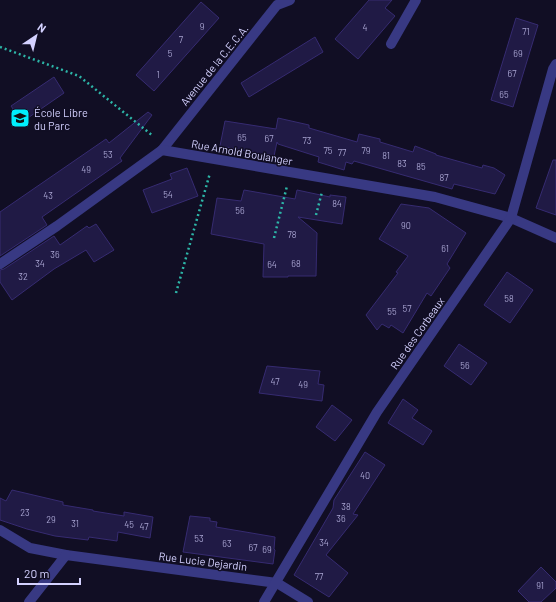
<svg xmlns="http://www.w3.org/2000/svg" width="556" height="602" viewBox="0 0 556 602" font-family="Barlow,sans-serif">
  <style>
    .building { fill: #201a45; stroke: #362b71 }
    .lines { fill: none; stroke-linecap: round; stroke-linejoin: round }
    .path { stroke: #2db6a8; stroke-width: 2.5; stroke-dasharray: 2 3; stroke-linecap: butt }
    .minor { stroke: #383983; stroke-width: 10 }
    .labels { text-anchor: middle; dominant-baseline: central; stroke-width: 3; stroke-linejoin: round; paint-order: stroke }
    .number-label { font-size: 9px; fill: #a7a3d0 }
    .street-label { font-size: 11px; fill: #d4d1ff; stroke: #110e24 }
    .poi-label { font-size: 11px; fill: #d4d1ff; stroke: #110e24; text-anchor: start }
  </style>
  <rect width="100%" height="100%" fill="#110e24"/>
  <!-- building -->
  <g class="building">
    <polygon points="369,0 392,0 385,8 395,16 358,59 335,39"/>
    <polygon points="201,2 219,18 154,91 136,75"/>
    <polygon points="516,18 538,25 513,107 491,100"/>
    <polygon points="315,37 323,52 249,97 241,83"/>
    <polygon points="54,77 64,93 22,122 11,106"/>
    <polygon points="148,112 152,115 120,158 122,161 42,217 47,225 0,256 0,212 106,139 109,143"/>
    <polygon points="278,118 309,125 309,128 357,142 359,134 380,139 380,142 413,152 415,146 436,154 436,155 482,168 483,165 494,168 505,175 495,194 454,184 452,189 354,161 352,164 346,162 344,170 318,162 319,157 278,144 277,142 274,156 220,146 225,121 276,129"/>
    <polygon points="553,160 556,160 556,215 536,208"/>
    <polygon points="187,168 198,196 152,213 143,190 172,179 170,174"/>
    <polygon points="244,190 295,199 297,190 330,197 330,195 346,197 342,224 298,217 317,233 316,276 288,276 288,277 263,277 264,244 211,234 217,198 241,201"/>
    <polygon points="401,204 429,208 466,233 447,264 450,268 431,296 427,293 403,333 391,325 389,328 382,324 377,330 366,315 398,273 396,272 408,256 379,239"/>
    <polygon points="96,224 114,250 94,262 86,250 54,269 12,300 0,282 0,270 4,269 54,236 60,245 87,226 89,228"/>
    <polygon points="507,272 533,290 510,323 484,305"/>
    <polygon points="459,344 487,363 471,385 444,366"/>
    <polygon points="267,366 320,371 318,384 324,385 322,401 259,393"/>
    <polygon points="403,399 418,410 412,418 432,431 423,445 388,423"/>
    <polygon points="332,405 352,420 335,441 316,427"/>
    <polygon points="365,452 385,465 353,514 358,515 326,555 348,573 329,597 294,575 333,508 334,500"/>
    <polygon points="12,490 63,502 63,505 93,510 93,511 124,516 124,512 153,517 150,538 118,532 117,541 89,537 88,540 55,536 27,529 0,520 0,498 6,501"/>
    <polygon points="190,516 210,518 210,521 217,522 216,527 275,537 274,549 275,550 273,564 183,552"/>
    <polygon points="541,567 556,582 556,588 541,602 529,602 518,591"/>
  </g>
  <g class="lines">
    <!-- path -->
    <g class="path">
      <polyline points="0,47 79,76 153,136"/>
      <polyline points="316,215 322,192"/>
      <polyline points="274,238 287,186"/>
      <polyline points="176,293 210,173"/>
    </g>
    <!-- minor -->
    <g class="minor">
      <polyline points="391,44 416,0"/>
      <polyline points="162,150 277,5 290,0"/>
      <polyline points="0,264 57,226 162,150 435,197 511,218 556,238"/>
      <polyline points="0,530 30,548 66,555 277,583 308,602"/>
      <polyline points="29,602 66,555"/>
      <polyline points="264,602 377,412 511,218 553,69 556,64"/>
    </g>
  </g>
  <!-- icons -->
  <defs>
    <g id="school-square" transform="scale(1)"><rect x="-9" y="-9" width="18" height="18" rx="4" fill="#00eefc" stroke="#110e24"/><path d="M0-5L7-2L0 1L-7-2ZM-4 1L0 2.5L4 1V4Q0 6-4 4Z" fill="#111"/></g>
  </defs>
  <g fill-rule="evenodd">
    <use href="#school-square" x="20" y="118"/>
  </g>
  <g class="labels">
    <!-- number labels -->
    <g class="number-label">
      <text x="202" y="26">9</text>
      <text x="365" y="27">4</text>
      <text x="526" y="31">71</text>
      <text x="181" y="39">7</text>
      <text x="170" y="53">5</text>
      <text x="518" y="53">69</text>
      <text x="512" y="73">67</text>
      <text x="158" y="74">1</text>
      <text x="504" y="94">65</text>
      <text x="242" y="137">65</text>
      <text x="269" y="138">67</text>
      <text x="307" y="140">73</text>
      <text x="328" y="150">75</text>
      <text x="366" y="150">79</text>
      <text x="342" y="152">77</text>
      <text x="108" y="154">53</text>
      <text x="386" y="155">81</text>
      <text x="402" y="163">83</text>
      <text x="421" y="166">85</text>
      <text x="86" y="169">49</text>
      <text x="444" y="177">87</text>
      <text x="168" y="194">54</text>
      <text x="48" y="195">43</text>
      <text x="337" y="203">84</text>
      <text x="240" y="210">56</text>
      <text x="406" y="225">90</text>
      <text x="292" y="234">78</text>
      <text x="445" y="248">61</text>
      <text x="55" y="254">36</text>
      <text x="40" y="263">34</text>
      <text x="296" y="263">68</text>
      <text x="272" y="264">64</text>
      <text x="23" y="276">32</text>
      <text x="509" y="298">58</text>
      <text x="407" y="308">57</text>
      <text x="392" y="311">55</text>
      <text x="465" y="365">56</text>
      <text x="275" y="381">47</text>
      <text x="303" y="384">49</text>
      <text x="365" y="475">40</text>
      <text x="346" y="506">38</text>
      <text x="25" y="512">23</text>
      <text x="341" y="518">36</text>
      <text x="51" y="519">29</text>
      <text x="75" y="523">31</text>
      <text x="129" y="524">45</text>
      <text x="144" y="526">47</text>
      <text x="199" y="538">53</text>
      <text x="324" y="542">34</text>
      <text x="227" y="543">63</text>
      <text x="253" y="547">67</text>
      <text x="267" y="549">69</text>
      <text x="319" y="576">77</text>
      <text x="540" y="585">91</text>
    </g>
    <!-- street labels -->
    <g class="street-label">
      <text transform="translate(214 65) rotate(-51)">Avenue de la C.E.C.A.</text>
      <text transform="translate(242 152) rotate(10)">Rue Arnold Boulanger</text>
      <text transform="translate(417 333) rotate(-55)">Rue des Corbeaux</text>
      <text transform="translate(203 561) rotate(7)">Rue Lucie Dejardin</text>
    </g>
    <!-- poi labels -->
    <g class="poi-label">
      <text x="34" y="112">École Libre<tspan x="34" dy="13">du Parc</tspan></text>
    </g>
  </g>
  <!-- north arrow -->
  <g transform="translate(36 36) rotate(35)" stroke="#110e24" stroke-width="3" paint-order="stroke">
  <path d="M0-3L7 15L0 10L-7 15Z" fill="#d4d1ff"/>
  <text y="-6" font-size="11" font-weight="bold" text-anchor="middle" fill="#d4d1ff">N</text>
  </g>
  <!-- scale -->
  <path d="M18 578v6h62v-6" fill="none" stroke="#d4d1ff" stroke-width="2"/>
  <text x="24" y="578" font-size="12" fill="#d4d1ff" stroke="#110e24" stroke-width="3" paint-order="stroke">20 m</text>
</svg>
